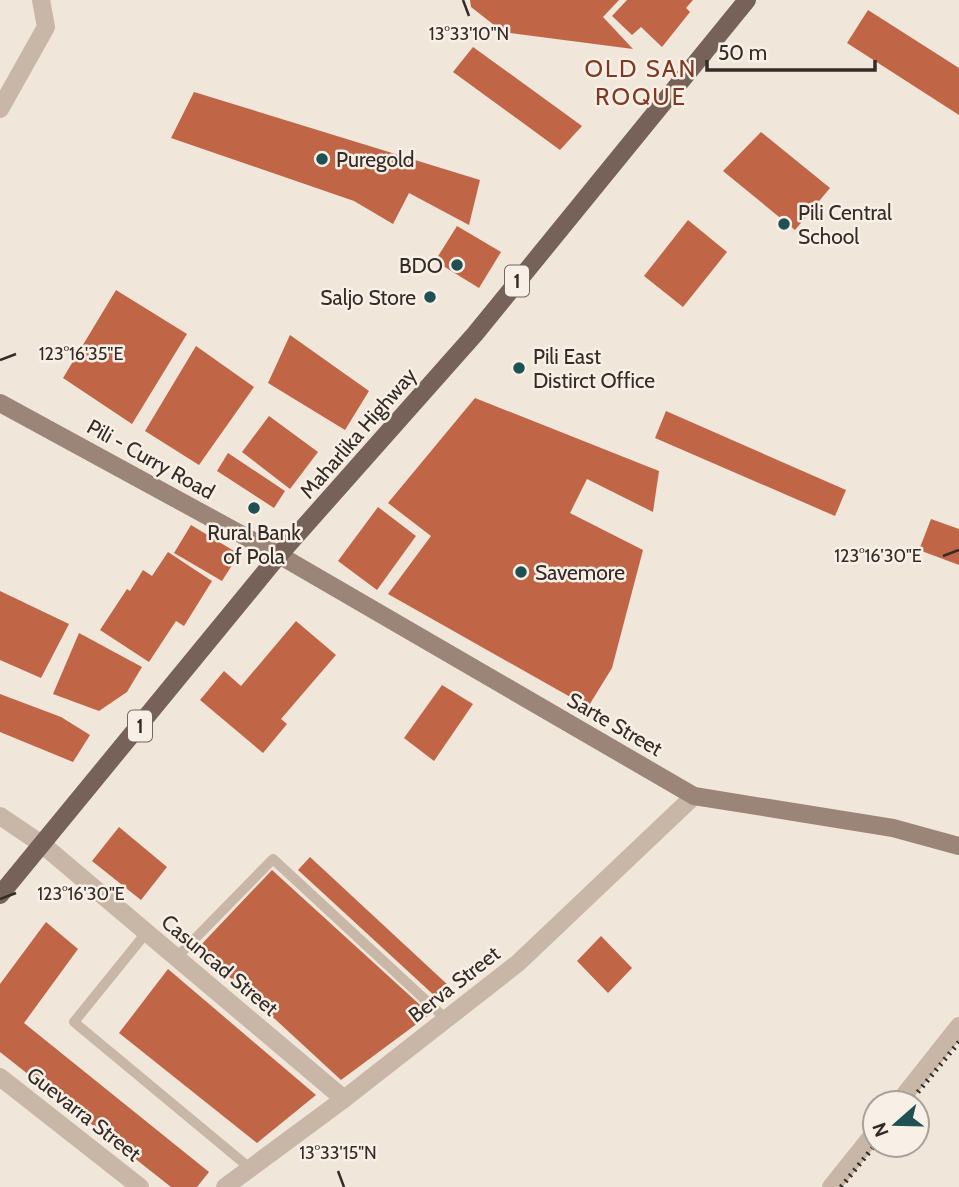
<svg xmlns="http://www.w3.org/2000/svg" width="959" height="1187" viewBox="0 0 959 1187" font-family="Cabin,sans-serif">
  <style>
    .building { fill: #c16547 }
    .lines { fill: none; stroke-linecap: round; stroke-linejoin: round }
    .lane { stroke: #c8b6a6; stroke-width: 10 }
    .street { stroke: #c8b6a6; stroke-width: 18 }
    .secondary { stroke: #9b8578; stroke-width: 18 }
    .primary { stroke: #766258; stroke-width: 18 }
    .rail { stroke: #342b27; stroke-width: 5; stroke-dasharray: 2 5; stroke-linecap: butt }
    .ticks { fill: none; stroke: #342b27; stroke-width: 2.5 }
    .poi-dot { fill: #1e5054; stroke: #f8f0e6; stroke-width: 2.5 }
    .labels { text-anchor: middle; dominant-baseline: central; stroke-width: 5; stroke-linejoin: round; paint-order: stroke }
    .shield { fill: #f8f0e6; stroke: #6f6660; stroke-width: 2 }
    .shield-label { font-size: 19px; font-weight: bold; fill: #342b27 }
    .poi-label { font-size: 21px; fill: #342b27; stroke: #f8f0e6; text-anchor: start }
    .street-label { font-size: 21px; fill: #342b27; stroke: #f8f0e6 }
    .quarter-label { font-size: 24px; letter-spacing: 2px; fill: #803923; stroke: #f8f0e6 }
    .ticks-label { font-size: 18px; text-anchor: middle; fill: #342b27; stroke: #f8f0e6; stroke-width: 5; stroke-linejoin: round; paint-order: stroke }
  </style>
  <rect width="100%" height="100%" fill="#f0e6da"/>
  <!-- building -->
  <g class="building">
    <polygon points="470,0 619,0 603,17 633,49 503,32 471,7"/>
    <polygon points="627,0 693,0 686,8 690,12 662,47 641,27 632,35 612,16"/>
    <polygon points="868,10 959,68 959,115 847,43"/>
    <polygon points="473,47 582,126 560,150 453,72"/>
    <polygon points="194,92 480,180 469,225 409,193 393,224 354,201 171,138"/>
    <polygon points="761,132 830,188 795,230 723,171"/>
    <polygon points="688,220 727,252 683,307 644,276"/>
    <polygon points="457,226 501,252 479,288 435,261"/>
    <polygon points="116,290 187,334 132,424 63,378"/>
    <polygon points="290,335 369,391 345,430 268,383"/>
    <polygon points="196,346 254,387 199,465 145,431"/>
    <polygon points="475,398 659,471 653,512 587,479 570,513 643,550 612,668 588,707 388,594 431,536 388,503"/>
    <polygon points="666,411 846,490 835,516 655,438"/>
    <polygon points="269,416 318,452 290,489 242,452"/>
    <polygon points="228,453 285,491 274,508 217,471"/>
    <polygon points="378,507 416,536 377,590 338,561"/>
    <polygon points="931,519 959,529 959,565 919,550"/>
    <polygon points="191,525 239,554 222,581 174,553"/>
    <polygon points="168,552 212,581 184,626 176,621 149,662 100,630 127,589 130,591 143,570 152,576"/>
    <polygon points="0,591 69,624 41,678 0,660"/>
    <polygon points="296,621 336,655 281,719 287,724 263,753 200,700 224,671 241,686"/>
    <polygon points="79,633 142,667 127,692 99,711 53,694"/>
    <polygon points="442,685 473,704 434,761 404,738"/>
    <polygon points="0,694 61,717 90,735 73,762 0,732"/>
    <polygon points="119,827 167,867 141,900 92,861"/>
    <polygon points="310,857 449,986 437,998 298,870"/>
    <polygon points="272,870 430,1014 341,1080 198,948"/>
    <polygon points="46,922 78,949 24,1023 209,1172 197,1187 171,1187 0,1052 0,984"/>
    <polygon points="601,936 632,968 608,993 577,961"/>
    <polygon points="168,969 316,1095 257,1143 119,1033"/>
  </g>
  <g class="lines">
    <!-- lane -->
    <g class="lane">
      <polyline points="146,933 74,1022 251,1169"/>
      <polyline points="176,958 273,859 446,1019"/>
    </g>
    <!-- street -->
    <g class="street">
      <polyline points="0,109 46,27 41,0"/>
      <polyline points="0,816 43,845 344,1099"/>
      <polyline points="0,1077 140,1187"/>
      <polyline points="898,1103 959,1026"/>
      <polyline points="225,1187 344,1099 518,963 694,796"/>
      <polyline points="831,1187 875,1132"/>
    </g>
    <!-- secondary -->
    <polyline class="secondary" points="0,403 279,555 694,796 893,828 959,846"/>
    <!-- primary -->
    <polyline class="primary" points="0,895 279,555 475,334 747,0"/>
    <!-- rail -->
    <g class="rail">
      <polyline points="909,1103 959,1042"/>
      <polyline points="841,1187 875,1145"/>
    </g>
  </g>
  <!-- ticks -->
  <path class="ticks" d="M463,0L469,16M0,360L16,354M943,556L959,550M0,899L16,893M338,1171L344,1187"/>
  <!-- markers -->
  <g class="poi-dot">
    <circle cx="322" cy="159" r="7"/>
    <circle cx="784" cy="224" r="7"/>
    <circle cx="457" cy="265" r="7"/>
    <circle cx="430" cy="297" r="7"/>
    <circle cx="519" cy="368" r="7"/>
    <circle cx="254" cy="508" r="7"/>
    <circle cx="521" cy="572" r="7"/>
  </g>
  <g class="labels">
    <!-- shield labels -->
    <g class="shield">
      <rect x="505" y="265.5" width="24" height="31" rx="5"/>
      <rect x="128" y="710.5" width="24" height="31" rx="5"/>
    </g>
    <g class="shield-label">
      <text x="517" y="281">1</text>
      <text x="140" y="726">1</text>
    </g>
    <!-- poi labels -->
    <g class="poi-label">
      <text x="336" y="159">Puregold</text>
      <text x="798" y="212">Pili Central<tspan x="798" dy="24">School</tspan></text>
      <text x="443" y="265" text-anchor="end">BDO</text>
      <text x="416" y="297" text-anchor="end">Saljo Store</text>
      <text x="533" y="356">Pili East<tspan x="533" dy="24">Distirct Office</tspan></text>
      <text x="254" y="532" text-anchor="middle">Rural Bank<tspan x="254" dy="24">of Pola</tspan></text>
      <text x="535" y="572">Savemore</text>
    </g>
    <!-- street labels -->
    <g class="street-label">
      <text transform="translate(358 433) rotate(-49)">Maharlika Highway</text>
      <text transform="translate(151 459) rotate(29)">Pili - Curry Road</text>
      <text transform="translate(615 724) rotate(30)">Sarte Street</text>
      <text transform="translate(220 965) rotate(40)">Casuncad Street</text>
      <text transform="translate(454 984) rotate(-38)">Berva Street</text>
      <text transform="translate(84 1114) rotate(38)">Guevarra Street</text>
    </g>
    <!-- quarter labels -->
    <g class="quarter-label">
      <text x="641" y="68">OLD SAN<tspan x="641" dy="28">ROQUE</tspan></text>
    </g>
  </g>
  <g class="ticks-label">
    <text x="469" y="40">13°33'10"N</text>
    <text x="81" y="360">123°16'35"E</text>
    <text x="878" y="562">123°16'30"E</text>
    <text x="81" y="900">123°16'30"E</text>
    <text x="338" y="1159">13°33'15"N</text>
  </g>
  <!-- north arrow -->
  <g transform="translate(896 1124) rotate(250)"><circle r="33" fill="#f8f0e6" stroke="#aaa19a" stroke-width="2"/>
  <path d="M0-5L12 26L0 18L-12 26Z" fill="#1e5054"/>
  <text y="-10" font-size="19" font-weight="bold" text-anchor="middle" fill="#342b27">N</text>
  </g>
  <!-- scale -->
  <path d="M707 60v10h168v-10" fill="none" stroke="#342b27" stroke-width="3.5"/>
  <text x="718" y="60" font-size="21" fill="#342b27" stroke="#f8f0e6" stroke-width="5" paint-order="stroke">50 m</text>
</svg>
